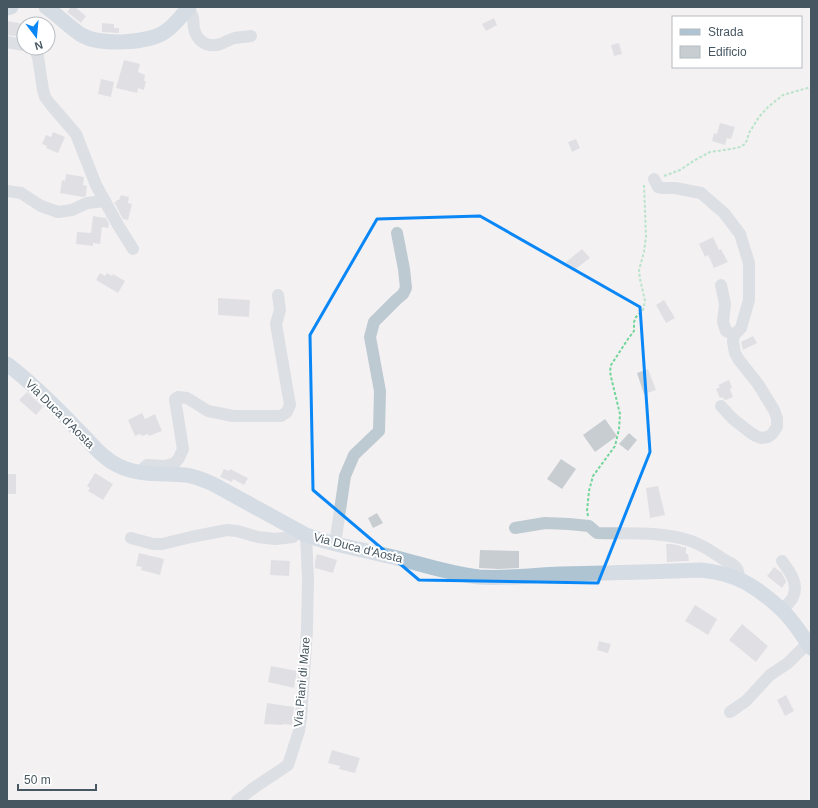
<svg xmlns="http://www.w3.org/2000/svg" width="818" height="808" viewBox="0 0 818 808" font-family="Helvetica,sans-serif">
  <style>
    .building { fill: #c8cdd2 }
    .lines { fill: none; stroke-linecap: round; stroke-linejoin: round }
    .path { stroke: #72d59b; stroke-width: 2; stroke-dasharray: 3 2; stroke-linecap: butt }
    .minor { stroke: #becad2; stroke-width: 12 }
    .major { stroke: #afc4d2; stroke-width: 15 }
    .marked { fill: none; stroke: #0987f6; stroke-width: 3; stroke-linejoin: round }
    .labels { text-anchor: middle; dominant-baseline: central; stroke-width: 4; stroke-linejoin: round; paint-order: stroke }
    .street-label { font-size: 12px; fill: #475761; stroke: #fff }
  </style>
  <rect width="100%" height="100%" fill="#f4f1f2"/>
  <!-- building -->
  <g class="building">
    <polygon points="71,7 75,7 86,16 81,23 67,12"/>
    <polygon points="494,18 497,25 486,31 482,24"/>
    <polygon points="7,21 24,24 24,37 7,35"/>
    <polygon points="102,23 114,24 114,28 119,28 119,33 102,32"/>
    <polygon points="619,43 622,54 614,56 611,45"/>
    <polygon points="124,60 140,64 138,72 145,75 144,81 146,81 144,90 138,88 137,93 116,88"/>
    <polygon points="101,79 114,82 111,97 98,94"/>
    <polygon points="720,123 735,127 731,139 727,138 725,145 712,141 714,133 717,134"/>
    <polygon points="53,132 65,137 58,153 46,148 47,146 42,144 46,135 51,137"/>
    <polygon points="576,139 580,148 572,152 568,142"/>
    <polygon points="66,174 84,177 83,185 87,186 86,196 83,197 60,193 62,180 65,181"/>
    <polygon points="121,195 129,197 128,203 132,204 128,220 123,219 114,202 116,202 117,200 119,200"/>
    <polygon points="93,216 106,218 109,224 108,228 102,227 100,244 93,243 93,246 76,244 77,232 91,233"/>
    <polygon points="713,237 719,250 721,249 728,262 714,268 708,255 705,257 699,244"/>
    <polygon points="582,249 590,258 573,271 566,262"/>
    <polygon points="100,273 105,276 107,273 112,276 113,274 125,281 118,293 96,280"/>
    <polygon points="218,298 250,300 249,317 218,315"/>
    <polygon points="664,300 675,318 666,323 656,305"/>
    <polygon points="753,336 757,343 743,350 741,342"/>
    <polygon points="648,369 656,390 644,394 637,373"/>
    <polygon points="729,380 732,388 730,389 733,397 726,400 723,399 723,397 720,398 716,389 720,387 718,385"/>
    <polygon points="27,392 43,407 36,415 19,400"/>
    <polygon points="142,413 145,419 155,414 162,431 149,436 148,434 142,436 140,434 135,436 128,420"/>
    <polygon points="605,419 617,436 595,452 583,435"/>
    <polygon points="629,433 637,440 628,451 619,444"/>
    <polygon points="561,459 576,469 562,489 547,479"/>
    <polygon points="224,469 229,471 230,469 248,478 244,485 233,479 232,482 220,477"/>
    <polygon points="95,473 113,484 103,500 88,491 90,488 87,486"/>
    <rect x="7" y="474" width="9" height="20"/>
    <polygon points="658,486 665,515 650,518 646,488"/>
    <polygon points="377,513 383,523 373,528 368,518"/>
    <polygon points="666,544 672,544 681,546 681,547 686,547 686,554 688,554 689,561 667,562"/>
    <polygon points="480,550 519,551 519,568 499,569 479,568"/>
    <polygon points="139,553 164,559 160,575 141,570 142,567 136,566"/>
    <polygon points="317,554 337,560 333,573 315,568 315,562"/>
    <polygon points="271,560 290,561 289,576 270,575"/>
    <polygon points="774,567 782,573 786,581 786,582 782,588 767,576"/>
    <polygon points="695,605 717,619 708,635 685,621"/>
    <polygon points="742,624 768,646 756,662 729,640"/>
    <polygon points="599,641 611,644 608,653 597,650"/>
    <polygon points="271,666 297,671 294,688 268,682"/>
    <polygon points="786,695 794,711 785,716 777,700"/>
    <polygon points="267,703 294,707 292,725 283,724 283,725 264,724"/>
    <polygon points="332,750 360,758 355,773 339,769 340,766 328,763"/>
  </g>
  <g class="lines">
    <!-- path -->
    <g class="path">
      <polyline points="664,176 680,170 695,160 710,152 731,149 740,147 745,144 747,140 749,133 759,117 768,107 783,95 811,87"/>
      <polyline points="588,516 587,511 589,491 593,476 615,446 619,429 620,414 611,377 610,371 611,365 628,339 634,331 634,322 636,317 643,310 645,301 640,279 639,270 644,252 646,236 644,185"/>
    </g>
    <!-- minor -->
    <g class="minor">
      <path d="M188,9C197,19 191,22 195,32C200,45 212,48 223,43C227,41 231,39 235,38C240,37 246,37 251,36"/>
      <polyline points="7,42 24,45"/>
      <polyline points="33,48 35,50 38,57 43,90 45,97 51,105 76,134 96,185 118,225 133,249"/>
      <polyline points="654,179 658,187 663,188 675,188 701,193 724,213 740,234 749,263 749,300 741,328 734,335 733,342 735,353 739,360 758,384 774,410 777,418 777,427 772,434 768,437 761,438 756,436 751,433 733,419 721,406"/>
      <polyline points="7,191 21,193 41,206 58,212 72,210 87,203 105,201"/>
      <polyline points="721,285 725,304 723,322 726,331 734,335"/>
      <polyline points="143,473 144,468 147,465 165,466 175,463 179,458 183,449 175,399 178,397 187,398 208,411 233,416 281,416 287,412 290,405 276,324 280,310 278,295"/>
      <path d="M515,528L545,523L569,524L589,526L597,533C628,534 661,531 691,541C702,545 713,552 723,559C732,564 741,567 738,579"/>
      <polyline points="131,538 153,544 162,544 191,537 227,530 237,531 258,537 275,539 293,537 300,531"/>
      <polyline points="335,544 345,476 354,455 379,431 380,391 370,337 374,322 396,300 403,294 406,288 404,269 397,233"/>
      <path d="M782,610C785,606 791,602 793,597C799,583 790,572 782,561"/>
      <polyline points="730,712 746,701 770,675 788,663 808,643"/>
      <polyline points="237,801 255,787 288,765 299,731 301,718 307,629 308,579 306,535"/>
    </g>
    <!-- major -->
    <g class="major">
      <path d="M46,7C58,15 68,26 80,34C97,46 149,44 166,31C175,25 182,15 189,7"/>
      <polyline points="7,8 11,7"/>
      <path d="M7,364C32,383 54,405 76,428C90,441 101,458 119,466C140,476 162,473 185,475C195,476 204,480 213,484L306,535C336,546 366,550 397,558C424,565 451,574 479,577C506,579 533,575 561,574C607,573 653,572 700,570C709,571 718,572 727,575C746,580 767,596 781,609C793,620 802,635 811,648"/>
    </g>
  </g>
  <!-- marked area -->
  <path d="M0 0H818V808H0ZM480,216L640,307L650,452L598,583L419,580L313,490L310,335L377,219Z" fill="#f4f1f2" fill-opacity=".55" fill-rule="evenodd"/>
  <path class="marked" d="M480,216L640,307L650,452L598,583L419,580L313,490L310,335L377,219Z"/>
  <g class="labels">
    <!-- street labels -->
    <g class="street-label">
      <text transform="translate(60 414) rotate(45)">Via Duca d'Aosta</text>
      <text transform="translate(358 548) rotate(14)">Via Duca d'Aosta</text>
      <text transform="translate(302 682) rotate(-85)">Via Piani di Mare</text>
    </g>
  </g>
  <!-- border -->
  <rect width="818" height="808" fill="none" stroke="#475761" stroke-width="16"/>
  <!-- legend -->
  <rect x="672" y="16" width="130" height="52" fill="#ffffff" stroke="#b5bcc0"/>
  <rect x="680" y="29" width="20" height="6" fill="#afc4d2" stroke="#b5bcc0"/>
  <text x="708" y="36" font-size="12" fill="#475761">Strada</text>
  <rect x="680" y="46" width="20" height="12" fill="#c8cdd2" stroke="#b5bcc0"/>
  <text x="708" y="56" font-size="12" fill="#475761">Edificio</text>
  <!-- north arrow -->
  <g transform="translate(36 36) rotate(164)"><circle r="19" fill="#ffffff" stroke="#b5bcc0"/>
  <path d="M0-3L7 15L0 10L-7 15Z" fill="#0987f6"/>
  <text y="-6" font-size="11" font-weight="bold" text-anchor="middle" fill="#475761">N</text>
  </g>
  <!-- scale -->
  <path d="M18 784v6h78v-6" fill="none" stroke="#475761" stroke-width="2"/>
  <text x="24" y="784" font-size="12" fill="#475761" stroke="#ffffff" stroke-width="3" paint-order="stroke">50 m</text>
</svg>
